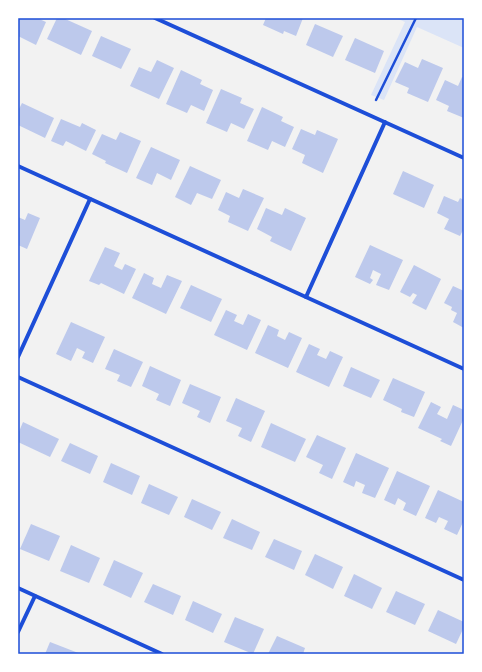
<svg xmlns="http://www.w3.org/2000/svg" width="482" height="672" viewBox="0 0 482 672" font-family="'Varela Round',sans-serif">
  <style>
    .green { fill: #dbe4f7 }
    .building { fill: #bdc9ec }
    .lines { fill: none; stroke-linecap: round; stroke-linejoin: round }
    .path { stroke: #1d4ed8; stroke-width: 2.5 }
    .minor { stroke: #1d4ed8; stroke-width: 4 }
    .neatline { fill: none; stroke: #1d4ed8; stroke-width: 1.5 }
  </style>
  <rect width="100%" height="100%" fill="#f2f2f2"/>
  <!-- green -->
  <polygon class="green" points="396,18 464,18 464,48 417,27 384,100 371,95 405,22"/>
  <!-- building -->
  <g class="building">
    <polygon points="18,18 37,18 46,22 36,45 18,36"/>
    <polygon points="57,18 63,18 92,31 81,55 47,39"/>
    <polygon points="266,18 303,18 296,36 284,31 283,34 263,25"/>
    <polygon points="315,24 343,36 333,57 306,45"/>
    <polygon points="101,36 131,49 121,69 92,56"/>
    <polygon points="355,38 384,51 375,73 345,60"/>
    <polygon points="422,59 443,68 428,102 407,93 409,88 395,82 405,62 418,68"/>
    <polygon points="157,60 174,68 159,99 130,86 139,67 151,72"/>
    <polygon points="181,70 202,80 200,84 213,90 204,111 191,105 187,113 166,104"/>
    <polygon points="462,77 464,78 464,118 447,111 449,106 436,100 445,80 458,86"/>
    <polygon points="221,89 242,98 240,103 254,109 244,129 231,123 227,132 206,123"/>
    <polygon points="22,103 54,118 45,138 18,125 18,111"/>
    <polygon points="262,107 283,117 281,121 294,127 285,147 272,141 268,150 247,141"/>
    <polygon points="61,119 80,127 82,123 96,130 86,151 66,141 63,146 51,141"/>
    <polygon points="301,129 315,135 317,130 338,139 323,173 302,163 305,155 292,149"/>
    <polygon points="120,132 141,141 127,173 105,163 106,161 92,154 102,134 116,140"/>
    <polygon points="151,147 180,160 171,180 157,173 152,185 136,178"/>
    <polygon points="190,166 221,180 212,199 197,193 191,205 175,197"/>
    <polygon points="403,171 434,185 424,208 393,194"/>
    <polygon points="243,189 264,198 248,231 228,222 230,216 218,210 226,192 239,198"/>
    <polygon points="444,196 458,202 460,198 464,200 464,228 460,236 444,229 449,219 437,213"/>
    <polygon points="266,208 282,215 285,208 306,218 291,251 270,241 272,237 257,229"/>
    <polygon points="28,213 40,218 27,249 18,245 18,217 25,220"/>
    <polygon points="370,245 403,260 389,290 376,285 381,274 373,270 370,278 373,280 370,284 355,277"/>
    <polygon points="105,247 120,253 114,266 122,270 125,264 136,269 124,294 101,283 99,285 89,281"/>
    <polygon points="414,265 441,279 426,310 412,303 417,295 413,293 410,297 400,292"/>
    <polygon points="144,273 154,278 152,284 161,288 167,275 182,281 166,314 132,298"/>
    <polygon points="191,285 222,299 211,322 180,308"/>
    <polygon points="453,286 464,291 464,328 453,322 457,313 451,310 452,307 444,303"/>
    <polygon points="226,310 237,315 234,321 243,325 248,314 261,320 247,350 214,335"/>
    <polygon points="71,322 105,337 93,363 82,358 85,352 77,348 71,361 56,354"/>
    <polygon points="268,325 279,330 277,336 285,340 289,332 302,338 288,368 255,353"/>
    <polygon points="309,344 320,349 317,355 326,359 330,351 343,357 329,387 296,372"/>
    <polygon points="114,349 143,362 131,387 117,381 120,375 105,369"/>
    <polygon points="150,366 181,380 170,406 156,400 159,394 142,386"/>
    <polygon points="351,367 380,380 371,398 343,386"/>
    <polygon points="393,378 425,392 414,417 401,412 402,409 383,400"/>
    <polygon points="190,384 221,397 210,423 197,417 200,411 182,403"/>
    <polygon points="236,398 265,411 251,442 238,436 242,428 226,421"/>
    <polygon points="431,402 441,407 437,414 447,419 453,405 464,410 464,418 451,446 440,441 442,439 418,428"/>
    <polygon points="23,422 59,439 50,457 18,442 18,434"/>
    <polygon points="271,423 306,439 295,462 261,447"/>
    <polygon points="317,435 346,448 332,479 319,473 323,465 306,457"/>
    <polygon points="70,443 98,456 90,474 61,461"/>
    <polygon points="356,453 389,468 375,498 362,493 365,485 356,481 354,487 343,482"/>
    <polygon points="111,463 140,476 132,495 103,482"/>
    <polygon points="397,471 430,486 416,516 403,510 406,503 398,498 395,505 384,500"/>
    <polygon points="149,484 178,497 169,515 141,503"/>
    <polygon points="438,490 464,502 464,520 457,535 444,529 448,521 439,517 436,523 425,518"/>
    <polygon points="192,499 221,512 212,530 184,517"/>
    <polygon points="232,519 260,532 252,550 223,538"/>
    <polygon points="31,524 60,536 49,561 20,549"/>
    <polygon points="274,539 302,551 294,570 265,557"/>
    <polygon points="71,545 100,558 89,583 60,571"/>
    <polygon points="315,554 343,567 333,589 305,575"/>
    <polygon points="114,560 143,573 131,598 103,585"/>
    <polygon points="354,574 382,588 372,609 344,596"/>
    <polygon points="153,584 181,596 173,615 144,602"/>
    <polygon points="396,591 425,604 415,625 386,612"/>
    <polygon points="193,601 222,614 213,633 185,620"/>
    <polygon points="438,610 464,622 464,627 456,644 428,631"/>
    <polygon points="235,617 264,629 253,654 224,642"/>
    <polygon points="277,636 305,648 303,654 268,654"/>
    <polygon points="50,642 81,654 45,654"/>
  </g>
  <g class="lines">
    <!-- path -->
    <polyline class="path" points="376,100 416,18"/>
    <!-- minor -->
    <g class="minor">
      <polyline points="155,18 464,158"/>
      <polyline points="18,166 464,369"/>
      <polyline points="306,297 385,122"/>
      <polyline points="18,357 90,199"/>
      <polyline points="18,377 464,580"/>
      <polyline points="18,588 162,654"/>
      <polyline points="18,632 35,596"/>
    </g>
  </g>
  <!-- border -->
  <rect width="482" height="672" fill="none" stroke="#ffffff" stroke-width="38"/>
  <rect x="19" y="19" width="444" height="634" class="neatline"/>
</svg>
